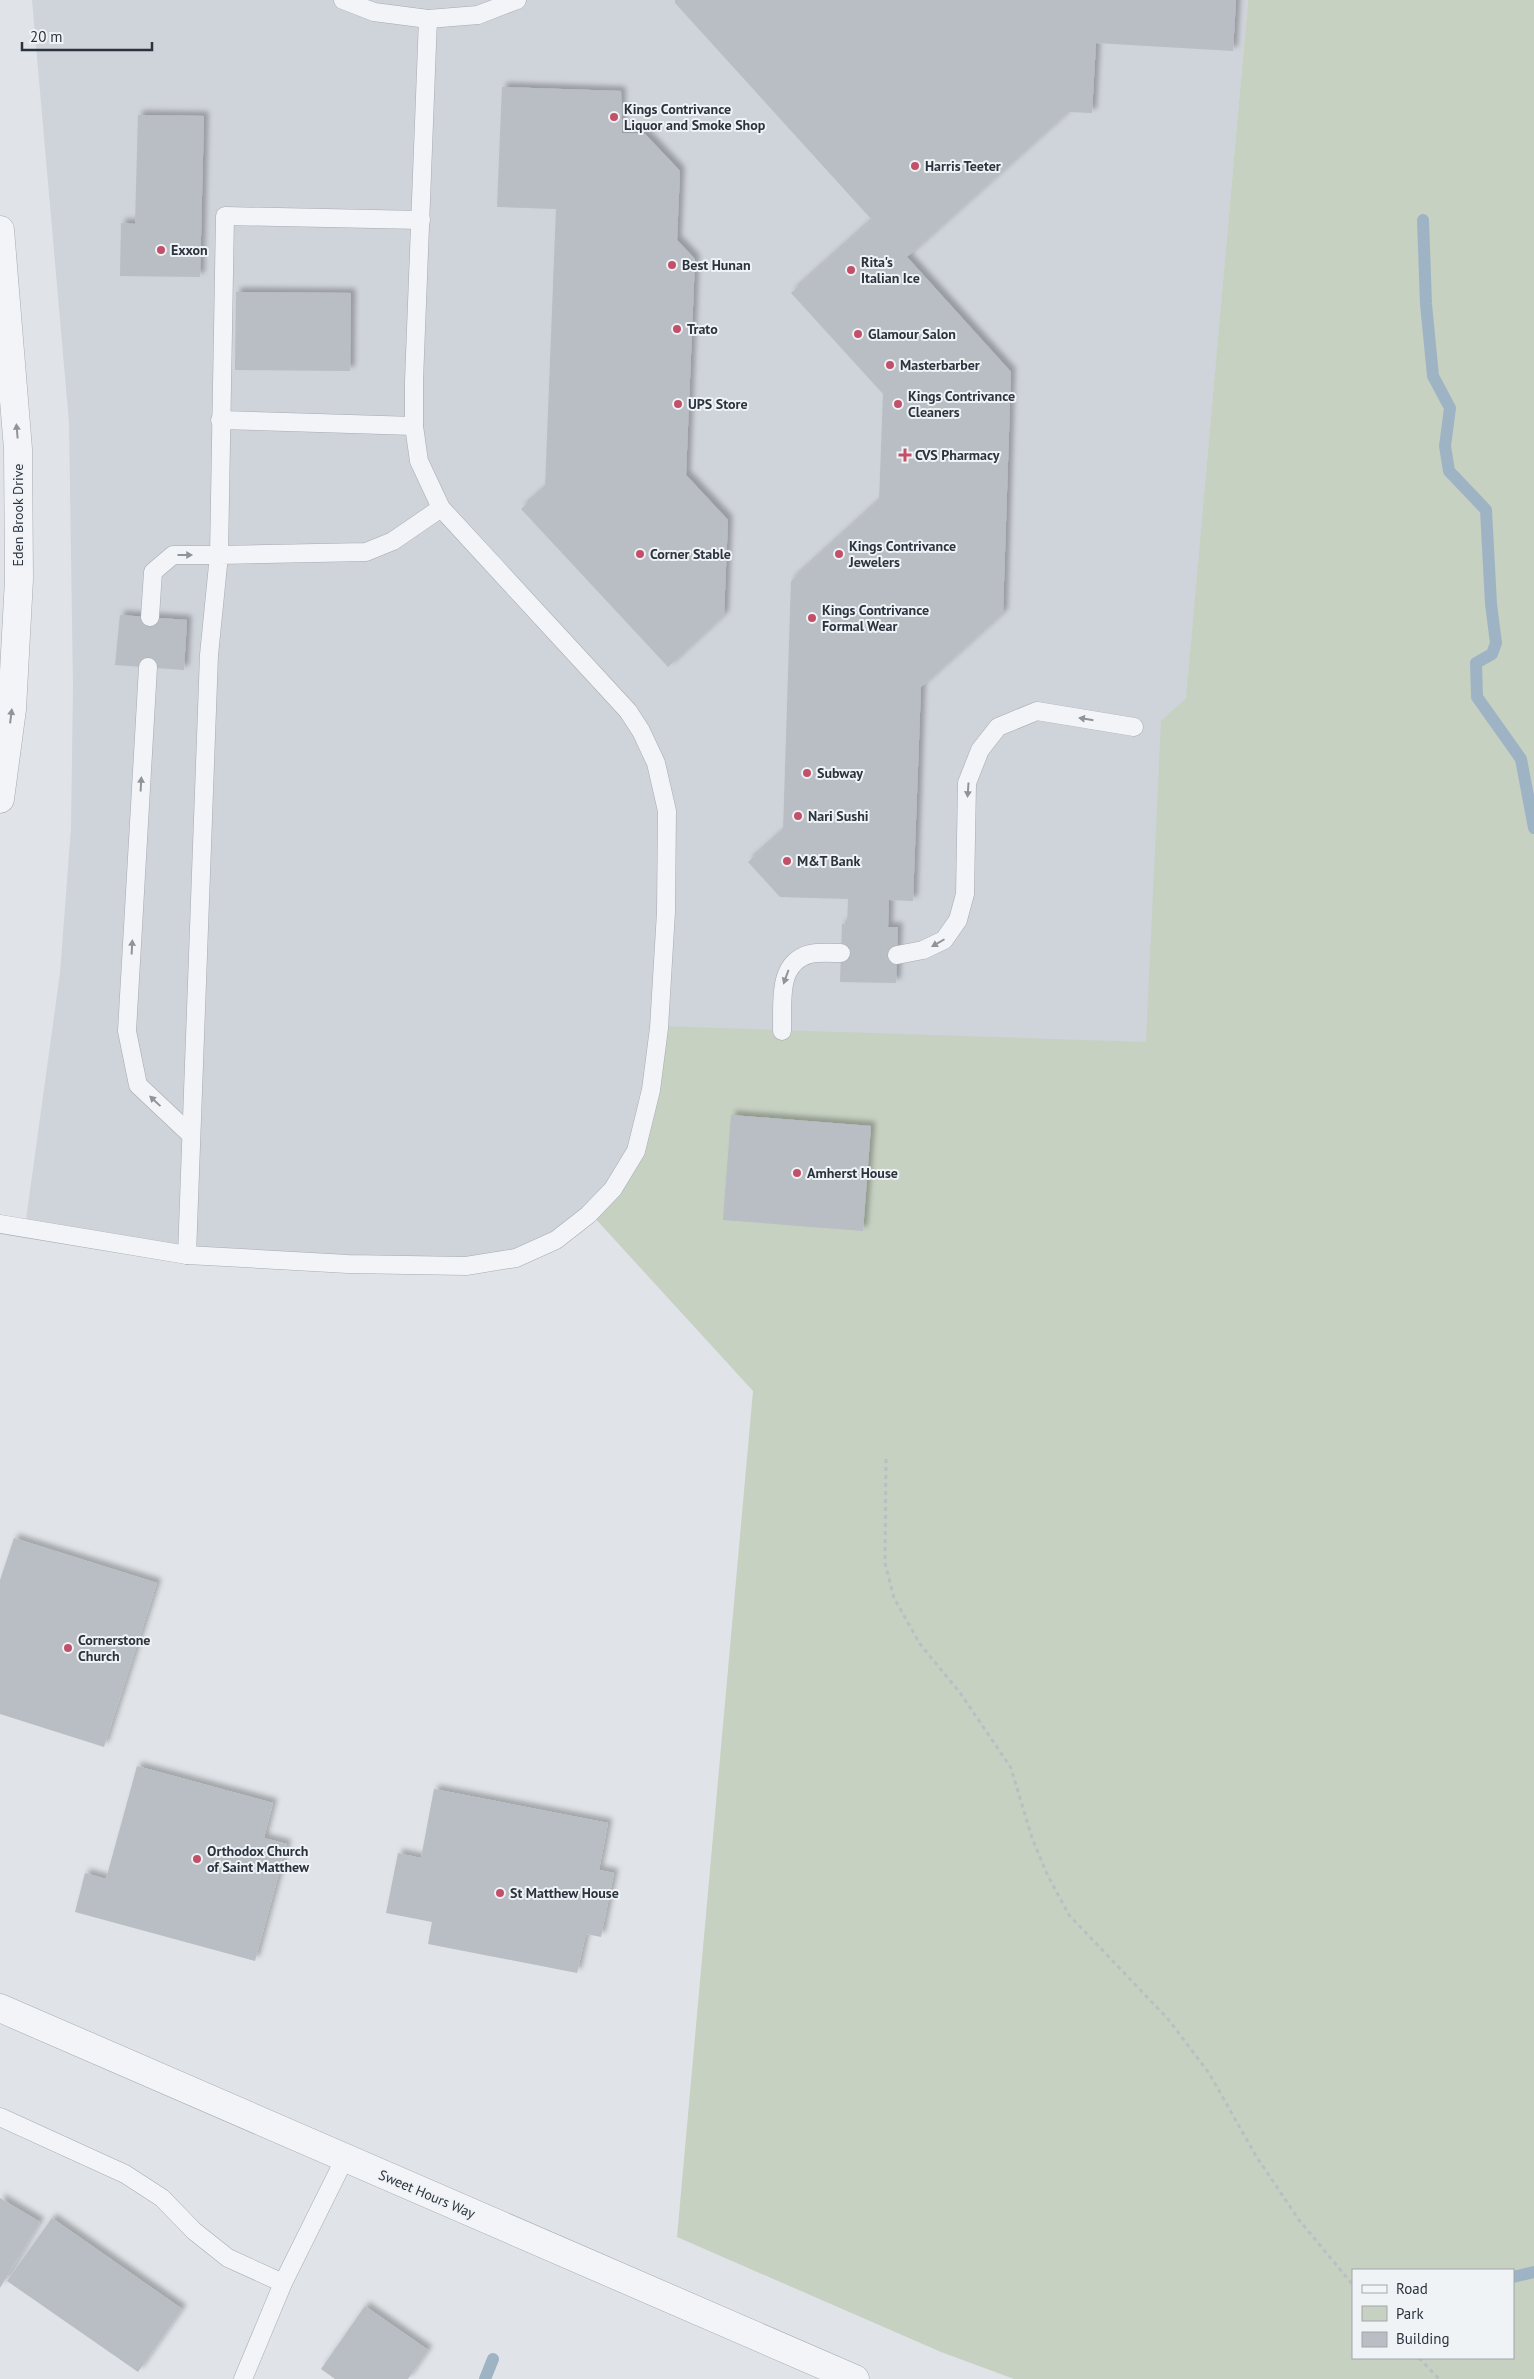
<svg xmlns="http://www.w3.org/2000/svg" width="1534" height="2379" viewBox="0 0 1534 2379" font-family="'PT Sans',sans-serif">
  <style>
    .built { fill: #cfd3da }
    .green { fill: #c7d1c2; fill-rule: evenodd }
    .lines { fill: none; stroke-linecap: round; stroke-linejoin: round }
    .stream { stroke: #9eb4c5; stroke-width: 12 }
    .building { fill: #b8bec4; filter: url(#shadow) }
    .service-casing { stroke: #a6abb2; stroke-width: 19 }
    .minor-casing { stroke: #a6abb2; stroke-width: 29 }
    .path { stroke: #bbbec3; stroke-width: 3; stroke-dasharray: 4 4; stroke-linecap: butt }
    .service { stroke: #f3f4f7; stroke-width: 18 }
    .minor { stroke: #f3f4f7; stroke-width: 28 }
    .oneway { fill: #8e949a }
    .poi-dot { fill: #c35069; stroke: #f0f3f6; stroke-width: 2 }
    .labels { text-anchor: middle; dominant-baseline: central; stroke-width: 4; stroke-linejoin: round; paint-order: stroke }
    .poi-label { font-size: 14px; font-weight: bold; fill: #2a333e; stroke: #f0f3f6; text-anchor: start }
    .street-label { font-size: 14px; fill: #2a333e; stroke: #f0f3f6 }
  </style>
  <defs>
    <filter id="shadow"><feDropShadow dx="4.5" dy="-4.5" stdDeviation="2.5" flood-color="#0004"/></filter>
  </defs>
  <rect width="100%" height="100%" fill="#e0e4e8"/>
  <!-- built -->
  <polygon class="built" points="32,0 1248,0 1156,1043 653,1107 614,1192 516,1258 223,1255 25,1227 60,973 71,828 73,686 69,422"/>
  <!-- green -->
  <path class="green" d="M1248,0H1534V2379H1014L941,2352L677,2237L753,1391L592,1215L631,1166L659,1026L1146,1042L1161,721L1186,698ZM1353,2270H1513V2358H1353Z"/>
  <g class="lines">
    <!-- stream -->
    <g class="stream">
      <polyline points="1423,220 1426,304 1433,376 1450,408 1445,446 1449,471 1486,510 1491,604 1496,643 1492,654 1476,663 1477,697 1521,759 1534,828"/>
      <polyline points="1513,2277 1534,2272"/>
      <polyline points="485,2379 493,2359"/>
    </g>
  </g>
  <!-- building -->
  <g class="building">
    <polygon points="675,0 1236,0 1233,51 1096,43 1092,113 1068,112 907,257 1011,372 1003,613 921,687 913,901 889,900 888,927 898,927 896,983 840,982 842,924 847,924 848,899 780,897 748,862 783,831 791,581 879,501 883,394 791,293 872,220 675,3"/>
    <polygon points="502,87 621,91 622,133 645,134 680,171 677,240 695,259 686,475 728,520 724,615 668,667 521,509 545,488 556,209 497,207"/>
    <polygon points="138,115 204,116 200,277 120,276 121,223 135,224"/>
    <polygon points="236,292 351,293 350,371 235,370"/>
    <polygon points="120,615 187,620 184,670 115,665"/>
    <polygon points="731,1115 871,1126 863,1231 723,1220"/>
    <polygon points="14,1538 157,1583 104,1747 0,1714 0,1580"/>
    <polygon points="137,1766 273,1803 264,1838 287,1844 255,1961 75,1912 85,1873 106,1879"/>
    <polygon points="434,1789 608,1823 599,1870 614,1873 601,1937 586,1934 577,1973 428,1944 432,1922 386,1913 398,1853 421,1858"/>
    <polygon points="0,2198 40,2222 0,2288"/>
    <polygon points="52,2218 182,2309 138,2372 7,2281"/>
    <polygon points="365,2306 428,2350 408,2379 335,2379 321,2369"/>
  </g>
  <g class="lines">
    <!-- service casing -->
    <g class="service-casing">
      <g id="service">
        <polyline points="343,0 374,12 428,19 478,15 517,0"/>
        <polyline points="220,420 414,426"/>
        <polyline points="150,617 153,572 173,555 219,555 225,216 421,220"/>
        <polyline points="148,667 127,1031 138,1085 190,1134"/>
        <polyline points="897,955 923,950 944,940 958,920 965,894 967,783 980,750 998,727 1037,711 1134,727"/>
        <path d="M782,1031C783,1004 776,963 810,954C819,952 832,953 841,953"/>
        <polyline points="0,1224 187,1255 348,1264 466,1266 516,1258 556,1240 588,1215 613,1189 636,1151 651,1090 659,1028 666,912 667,811 656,763 641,731 628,711 441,508 419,461 414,426 414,381 428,19"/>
        <polyline points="187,1255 209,655 219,555 366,552 393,541 441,508"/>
        <polyline points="0,2117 125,2174 162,2198 194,2231 228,2258 283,2283"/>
        <polyline points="243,2379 283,2283 345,2158"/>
      </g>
    </g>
    <!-- minor casing -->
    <g class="minor-casing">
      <g id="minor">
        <polyline points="0,230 18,449 19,579 12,709 0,799"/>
        <polyline points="0,2008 855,2379"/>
      </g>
    </g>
    <!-- path -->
    <g class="path">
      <polyline points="886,1459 885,1563 894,1598 920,1644 961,1694 1011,1768 1032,1838 1047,1874 1069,1915 1168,2019 1209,2073 1256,2156 1299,2220 1353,2285"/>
      <polyline points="1419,2358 1439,2379"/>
    </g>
    <!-- service -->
    <use href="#service" class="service"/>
    <!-- minor -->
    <use href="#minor" class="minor"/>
  </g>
  <!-- one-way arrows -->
  <defs><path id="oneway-solid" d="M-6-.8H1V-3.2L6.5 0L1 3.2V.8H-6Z" transform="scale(1.25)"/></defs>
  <g class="oneway">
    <use href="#oneway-solid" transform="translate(17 431) rotate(-95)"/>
    <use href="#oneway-solid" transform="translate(185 555)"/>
    <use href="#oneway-solid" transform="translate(11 716) rotate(-83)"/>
    <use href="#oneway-solid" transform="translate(1086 719) rotate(-171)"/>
    <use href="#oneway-solid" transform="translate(141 784) rotate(-87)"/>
    <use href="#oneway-solid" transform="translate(968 790) rotate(94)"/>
    <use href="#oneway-solid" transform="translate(938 943) rotate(150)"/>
    <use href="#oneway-solid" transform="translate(132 947) rotate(-87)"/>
    <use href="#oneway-solid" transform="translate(786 977) rotate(110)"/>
    <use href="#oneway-solid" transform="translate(155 1101) rotate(-137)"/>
  </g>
  <!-- markers -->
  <g class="poi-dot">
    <circle cx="614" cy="117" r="5"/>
    <circle cx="915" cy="166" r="5"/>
    <circle cx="161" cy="250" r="5"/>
    <circle cx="672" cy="265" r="5"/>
    <circle cx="851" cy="270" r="5"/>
    <circle cx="677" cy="329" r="5"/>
    <circle cx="858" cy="334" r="5"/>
    <circle cx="890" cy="365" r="5"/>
    <circle cx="678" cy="404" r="5"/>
    <circle cx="898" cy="404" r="5"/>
    <path d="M902.5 447.5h5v5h5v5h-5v5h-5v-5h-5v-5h5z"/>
    <circle cx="640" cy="554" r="5"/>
    <circle cx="839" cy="554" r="5"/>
    <circle cx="812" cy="618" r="5"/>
    <circle cx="807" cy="773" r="5"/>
    <circle cx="798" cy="816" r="5"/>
    <circle cx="787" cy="861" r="5"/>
    <circle cx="797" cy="1173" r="5"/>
    <circle cx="68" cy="1648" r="5"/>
    <circle cx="197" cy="1859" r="5"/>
    <circle cx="500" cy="1893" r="5"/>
  </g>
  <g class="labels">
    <!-- poi labels -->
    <g class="poi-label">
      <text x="624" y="109">Kings Contrivance<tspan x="624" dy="16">Liquor and Smoke Shop</tspan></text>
      <text x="925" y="166">Harris Teeter</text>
      <text x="171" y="250">Exxon</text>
      <text x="861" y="262">Rita's<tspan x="861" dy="16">Italian Ice</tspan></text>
      <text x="682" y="265">Best Hunan</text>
      <text x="687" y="329">Trato</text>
      <text x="868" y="334">Glamour Salon</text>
      <text x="900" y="365">Masterbarber</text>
      <text x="908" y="396">Kings Contrivance<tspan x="908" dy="16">Cleaners</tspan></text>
      <text x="688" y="404">UPS Store</text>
      <text x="915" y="455">CVS Pharmacy</text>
      <text x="849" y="546">Kings Contrivance<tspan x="849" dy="16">Jewelers</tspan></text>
      <text x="650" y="554">Corner Stable</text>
      <text x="822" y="610">Kings Contrivance<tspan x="822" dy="16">Formal Wear</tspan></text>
      <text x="817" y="773">Subway</text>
      <text x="808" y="816">Nari Sushi</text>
      <text x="797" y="861">M&amp;T Bank</text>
      <text x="807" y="1173">Amherst House</text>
      <text x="78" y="1640">Cornerstone<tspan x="78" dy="16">Church</tspan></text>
      <text x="207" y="1851">Orthodox Church<tspan x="207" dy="16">of Saint Matthew</tspan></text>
      <text x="510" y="1893">St Matthew House</text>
    </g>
    <!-- street labels -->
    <g class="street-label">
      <text transform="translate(18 515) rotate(-90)">Eden Brook Drive</text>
      <text transform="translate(427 2194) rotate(23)">Sweet Hours Way</text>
    </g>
  </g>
  <!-- legend -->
  <rect x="1352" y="2269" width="162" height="90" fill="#f0f3f6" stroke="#a1a6ac"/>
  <rect x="1362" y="2285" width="25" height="8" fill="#f3f4f7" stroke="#a1a6ac"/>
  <text x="1396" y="2294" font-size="15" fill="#2a333e">Road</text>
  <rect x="1362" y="2306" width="25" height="15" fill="#c7d1c2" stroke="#a1a6ac"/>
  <text x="1396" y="2319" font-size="15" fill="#2a333e">Park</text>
  <rect x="1362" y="2332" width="25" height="15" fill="#b8bec4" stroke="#a1a6ac"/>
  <text x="1396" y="2344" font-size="15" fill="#2a333e">Building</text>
  <!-- scale -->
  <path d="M22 42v8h130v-8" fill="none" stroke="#2a333e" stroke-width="2.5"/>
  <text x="30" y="42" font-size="15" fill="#2a333e" stroke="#f0f3f6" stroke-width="4" paint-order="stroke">20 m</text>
</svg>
